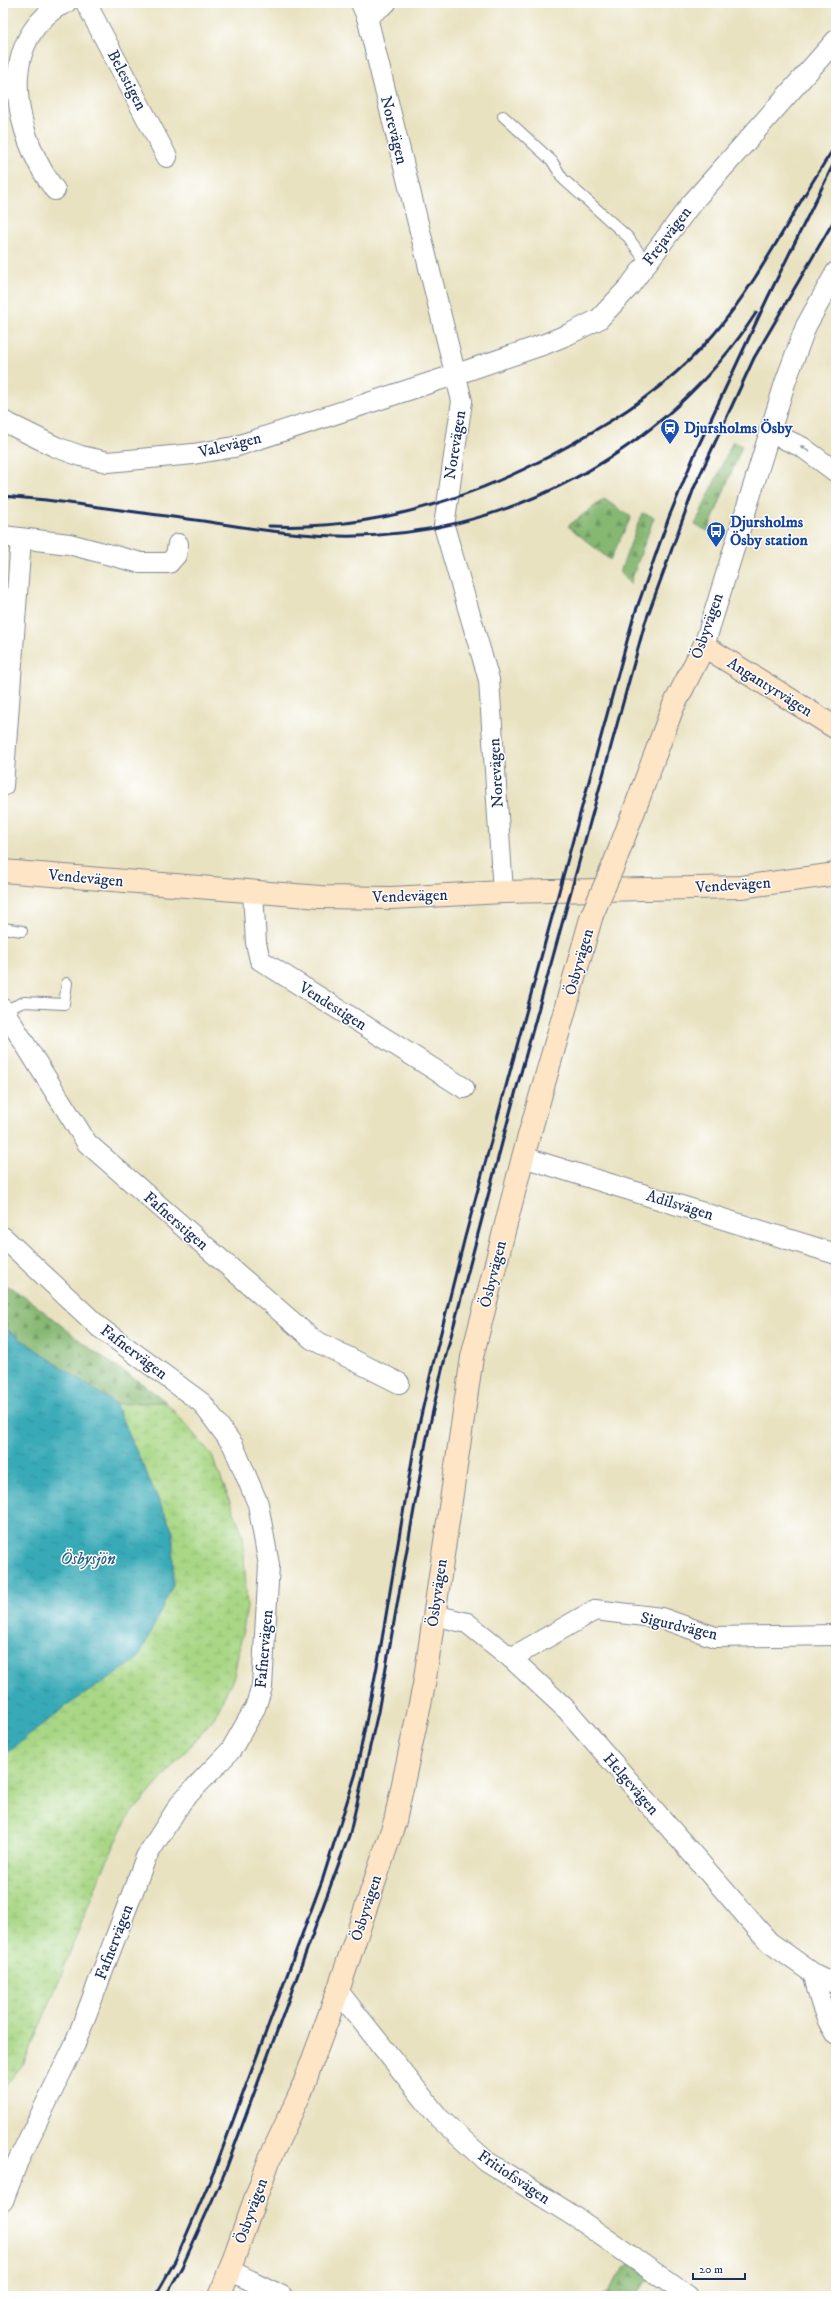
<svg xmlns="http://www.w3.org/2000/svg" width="839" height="2299" viewBox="0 0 839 2299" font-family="'IM FELL DW Pica',serif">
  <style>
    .forest { fill: url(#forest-firs); stroke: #507468 }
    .wetland { fill: url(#wetland-marsh); stroke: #628372 }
    .water { fill: url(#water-ripples); stroke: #2a6c8a }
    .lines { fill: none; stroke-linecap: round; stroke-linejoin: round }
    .lane-casing { stroke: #828890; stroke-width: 12 }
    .street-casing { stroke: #828890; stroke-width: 22 }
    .secondary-casing { stroke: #828890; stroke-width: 24 }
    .lane { stroke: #fff; stroke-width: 10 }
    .street { stroke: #fff; stroke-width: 20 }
    .secondary { stroke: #fde5c5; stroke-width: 22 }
    .rail { stroke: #1b2f5e; stroke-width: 3 }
    .secondary-bridge-casing { stroke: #828890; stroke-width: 24; stroke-linecap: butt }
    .secondary-bridge { stroke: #fde5c5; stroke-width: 22 }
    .oneway { fill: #8d97ae }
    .labels { text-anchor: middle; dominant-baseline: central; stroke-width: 3; stroke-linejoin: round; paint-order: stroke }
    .street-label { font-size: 16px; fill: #1b2f5e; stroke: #fff }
    .transit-label { font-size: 16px; font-weight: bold; fill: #164399; stroke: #fff; text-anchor: start }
    .water-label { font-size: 17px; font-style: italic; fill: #276082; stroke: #fff }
  </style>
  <defs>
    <pattern id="forest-firs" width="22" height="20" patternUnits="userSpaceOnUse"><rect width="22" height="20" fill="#86b872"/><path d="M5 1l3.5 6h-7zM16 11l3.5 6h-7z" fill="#6d9661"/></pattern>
    <pattern id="wetland-marsh" width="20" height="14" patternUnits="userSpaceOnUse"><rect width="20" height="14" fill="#a9d785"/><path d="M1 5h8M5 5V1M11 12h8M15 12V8" fill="none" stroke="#91b975"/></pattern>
    <pattern id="water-ripples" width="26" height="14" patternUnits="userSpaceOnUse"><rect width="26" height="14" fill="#39aab7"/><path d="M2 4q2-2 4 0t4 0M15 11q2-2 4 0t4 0" fill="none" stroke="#2f8b98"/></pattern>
  </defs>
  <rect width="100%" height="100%" fill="#fff"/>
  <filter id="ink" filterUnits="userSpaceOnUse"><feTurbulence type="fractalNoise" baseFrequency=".025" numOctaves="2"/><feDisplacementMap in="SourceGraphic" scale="8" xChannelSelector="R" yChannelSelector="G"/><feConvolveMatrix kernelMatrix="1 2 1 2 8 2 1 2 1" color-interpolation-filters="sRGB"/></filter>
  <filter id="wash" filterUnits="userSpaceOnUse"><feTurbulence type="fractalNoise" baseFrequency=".012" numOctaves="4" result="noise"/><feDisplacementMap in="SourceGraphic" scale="16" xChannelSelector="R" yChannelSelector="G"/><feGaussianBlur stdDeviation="0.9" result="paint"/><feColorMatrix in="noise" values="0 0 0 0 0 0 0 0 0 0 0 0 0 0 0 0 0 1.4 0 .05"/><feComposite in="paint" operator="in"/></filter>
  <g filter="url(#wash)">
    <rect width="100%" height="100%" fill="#e9e2c1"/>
    <!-- forest -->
    <g class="forest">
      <polygon points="733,441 742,446 708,531 695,525"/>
      <polygon points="604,499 631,517 610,560 568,526"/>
      <polygon points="642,513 654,517 630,584 620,572"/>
      <path d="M3,1283C35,1302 62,1327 91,1349C116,1367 142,1382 166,1402L115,1404L3,1327Z"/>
      <polygon points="630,2263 652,2276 634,2296 603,2296"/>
    </g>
    <!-- wetland -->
    <polygon class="wetland" points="166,1402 212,1455 243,1535 247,1608 234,1676 214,1718 127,1819 99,1878 56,1988 24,2063 3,2089 3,1756 65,1707 173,1532 115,1404"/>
    <!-- water -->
    <polygon class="water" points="3,1327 115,1404 173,1532 173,1585 138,1659 65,1707 3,1756"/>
  </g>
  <g filter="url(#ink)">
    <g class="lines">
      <!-- lane casing -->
      <g class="lane-casing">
        <g id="lane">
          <polyline points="503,116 552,161 563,179 628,237 646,262"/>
          <polyline points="3,928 22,931"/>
          <polyline points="5,1010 24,1002 64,1004 67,983"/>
        </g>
      </g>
      <!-- street casing -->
      <g class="street-casing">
        <g id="street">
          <polyline points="86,3 167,157"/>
          <polyline points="361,3 367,17 462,401 444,526 489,680 503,892"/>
          <polyline points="367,17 386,3"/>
          <path d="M55,190C22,146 0,72 37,25C46,15 53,8 66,3"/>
          <polyline points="3,421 56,447 81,456 108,462 193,454 234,447 457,374 545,344 569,334 599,319 629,287 691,204 836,40"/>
          <polyline points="769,432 802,447 836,472"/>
          <polyline points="3,536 69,544 141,563 169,563 176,555 178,544"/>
          <polyline points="704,646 785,383 806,326 836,272"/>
          <polyline points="3,786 21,539"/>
          <polyline points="253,892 256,943 260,960 464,1088"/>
          <polyline points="3,1009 87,1143 312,1339 399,1383"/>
          <polyline points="523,1157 836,1254"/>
          <polyline points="3,1237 99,1327 202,1403 233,1445 258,1504 269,1565 262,1687 255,1708 231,1750 182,1801 146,1857 75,2044 18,2161 3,2201"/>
          <polyline points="434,1615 467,1623 511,1658 567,1710 769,1942 814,1974 836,1984"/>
          <polyline points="511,1658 595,1610 661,1618 715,1637 836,1635"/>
          <path d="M814,1974C818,1996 824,2017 836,2035"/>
          <polyline points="338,1991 439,2118 486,2161 575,2217 688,2296"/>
          <polyline points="229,2270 282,2296"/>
        </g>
      </g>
      <!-- secondary casing -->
      <g class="secondary-casing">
        <g id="secondary">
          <polyline points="614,864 673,707 704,646 836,728"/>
          <polyline points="3,871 320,897 391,898 503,892 741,887 836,874"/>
          <polyline points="220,2296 270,2158 301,2092 338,1991 395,1821 424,1685 472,1357 523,1157 592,915"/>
        </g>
      </g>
      <!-- lane -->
      <use href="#lane" class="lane"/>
      <!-- street -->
      <use href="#street" class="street"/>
      <!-- secondary -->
      <use href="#secondary" class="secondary"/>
      <!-- rail -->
      <g class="rail">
        <path d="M3,496L46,500C98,507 150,514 203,521C247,528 292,535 337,536C503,540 666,452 756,313"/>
        <path d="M269,526C385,531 494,492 592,432C637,406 680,374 714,334C762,277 794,207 836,145"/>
        <polyline points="155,2296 175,2261 215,2169 323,1878 356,1773 380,1651 415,1442 432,1368 465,1237 633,619 669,517 696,451 768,297 836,159"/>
        <polyline points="166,2296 183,2265 225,2172 350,1833 378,1712 426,1442 442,1370 512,1105 645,623 694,488 754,358 836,217"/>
      </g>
      <!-- secondary-bridge casing -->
      <g class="secondary-bridge-casing">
        <polyline id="secondary-bridge" points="592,915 614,864"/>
      </g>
      <!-- secondary-bridge -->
      <use href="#secondary-bridge" class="secondary-bridge"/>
    </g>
    <!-- one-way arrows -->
    <defs><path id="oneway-solid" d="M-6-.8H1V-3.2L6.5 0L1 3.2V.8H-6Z"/></defs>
    <use class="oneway" href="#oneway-solid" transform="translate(805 449) rotate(-146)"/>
  </g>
  <!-- icons -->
  <defs>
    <g id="station-pin" transform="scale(1)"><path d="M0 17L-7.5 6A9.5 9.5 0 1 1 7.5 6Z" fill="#1a4fb4" stroke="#fff"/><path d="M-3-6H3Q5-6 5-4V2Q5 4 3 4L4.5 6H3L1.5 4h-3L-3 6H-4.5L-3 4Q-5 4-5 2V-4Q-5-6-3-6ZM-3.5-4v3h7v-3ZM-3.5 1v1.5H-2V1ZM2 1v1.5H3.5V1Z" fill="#fff"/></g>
    <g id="bus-pin" transform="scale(1)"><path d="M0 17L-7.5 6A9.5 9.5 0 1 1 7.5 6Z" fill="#1a4fb4" stroke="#fff"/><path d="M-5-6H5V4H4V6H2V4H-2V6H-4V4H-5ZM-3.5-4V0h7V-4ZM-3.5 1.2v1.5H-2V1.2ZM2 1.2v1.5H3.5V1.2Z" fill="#fff"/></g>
  </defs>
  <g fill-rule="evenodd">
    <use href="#station-pin" x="670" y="428"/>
    <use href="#bus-pin" x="716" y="531"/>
  </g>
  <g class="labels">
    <!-- street labels -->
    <g class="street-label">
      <text transform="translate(127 80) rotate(62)">Belestigen</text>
      <text transform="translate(394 130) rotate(76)">Norevägen</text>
      <text transform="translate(667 236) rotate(-53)">Frejavägen</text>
      <text transform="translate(230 445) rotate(-14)">Valevägen</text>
      <text transform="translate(455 445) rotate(-81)">Norevägen</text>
      <text transform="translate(707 626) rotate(-71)">Ösbyvägen</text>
      <text transform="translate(770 687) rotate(32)">Angantyrvägen</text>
      <text transform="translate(496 773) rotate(-93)">Norevägen</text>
      <text transform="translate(86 878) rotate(5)">Vendevägen</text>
      <text transform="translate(733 885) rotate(-4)">Vendevägen</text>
      <text transform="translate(410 896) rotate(-2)">Vendevägen</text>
      <text transform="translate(579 962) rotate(-74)">Ösbyvägen</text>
      <text transform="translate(333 1006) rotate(32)">Vendestigen</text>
      <text transform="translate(680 1205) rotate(17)">Adilsvägen</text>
      <text transform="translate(176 1221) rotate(41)">Fafnerstigen</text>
      <text transform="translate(493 1274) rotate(-76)">Ösbyvägen</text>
      <text transform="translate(134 1352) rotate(37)">Fafnervägen</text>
      <text transform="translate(437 1593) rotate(-82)">Ösbyvägen</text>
      <text transform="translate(679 1626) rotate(13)">Sigurdvägen</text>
      <text transform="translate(264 1649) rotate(-85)">Fafnervägen</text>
      <text transform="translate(631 1784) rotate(49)">Helgevägen</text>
      <text transform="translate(366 1908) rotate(-72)">Ösbyvägen</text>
      <text transform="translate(114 1942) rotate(-69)">Fafnervägen</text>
      <text transform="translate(514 2177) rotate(34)">Fritiofsvägen</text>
      <text transform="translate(251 2211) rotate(-70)">Ösbyvägen</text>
    </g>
    <!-- transit labels -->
    <g class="transit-label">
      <text x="684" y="428">Djursholms Ösby</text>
      <text x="730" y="522">Djursholms<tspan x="730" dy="18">Ösby station</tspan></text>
    </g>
    <!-- water labels -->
    <g class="water-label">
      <text x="88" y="1559">Ösbysjön</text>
    </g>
  </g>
  <!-- margin -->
  <rect width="839" height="2299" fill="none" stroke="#fff" stroke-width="16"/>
  <!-- scale -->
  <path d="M693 2273v6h52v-6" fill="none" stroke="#1b2f5e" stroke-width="2"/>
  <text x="699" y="2273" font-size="12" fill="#1b2f5e" stroke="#ffffff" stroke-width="3" paint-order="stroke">20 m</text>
</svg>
